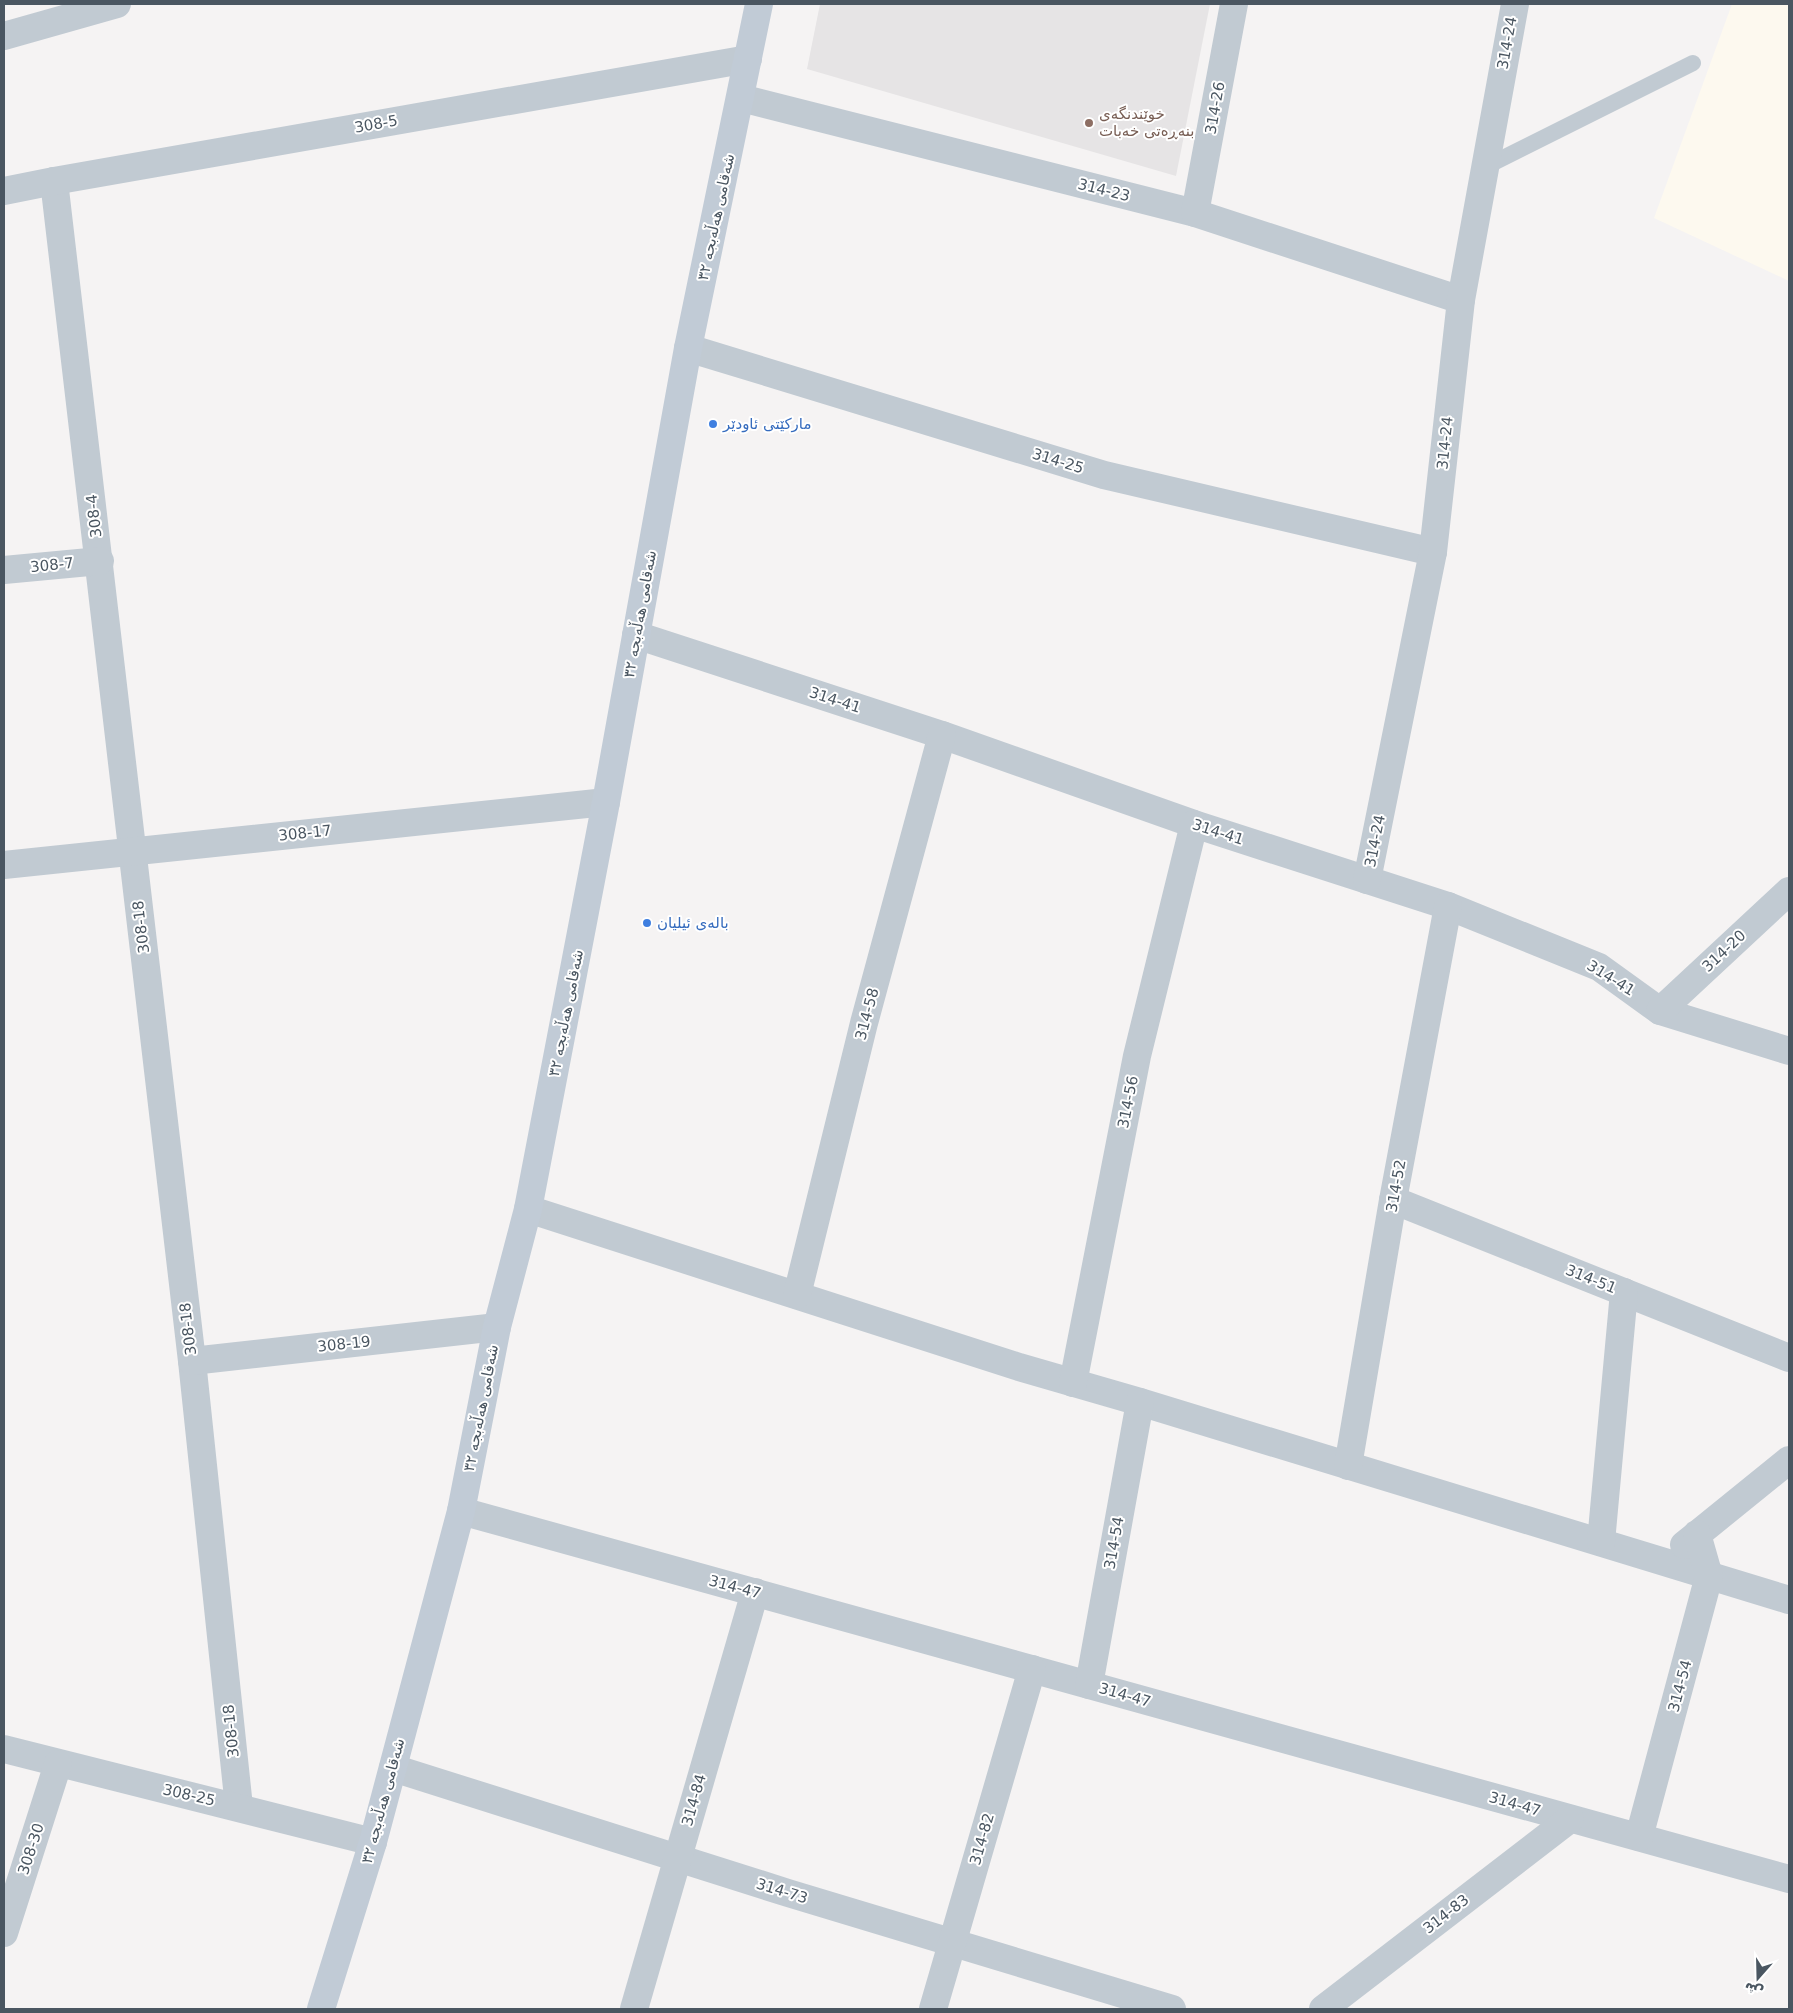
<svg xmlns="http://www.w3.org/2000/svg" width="1793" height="2013" viewBox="0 0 1793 2013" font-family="'DejaVu Sans','Noto Sans Arabic',sans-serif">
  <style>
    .commercial { fill: #fdf9ef }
    .education { fill: #e6e4e5 }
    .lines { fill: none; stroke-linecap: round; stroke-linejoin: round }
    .lane { stroke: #c1cad2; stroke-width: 16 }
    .street { stroke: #c1cad2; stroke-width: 28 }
    .secondary { stroke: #c1cbd6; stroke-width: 28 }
    .education-dot { fill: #8d6e63; stroke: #fff; stroke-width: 2 }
    .shop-dot { fill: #3f7fe0; stroke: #fff; stroke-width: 2 }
    .labels { text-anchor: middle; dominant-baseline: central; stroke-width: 4; stroke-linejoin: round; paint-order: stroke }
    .street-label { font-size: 15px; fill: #4a5661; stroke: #fff }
    .education-label { font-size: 15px; fill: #785e54; stroke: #fff; text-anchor: start }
    .shop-label { font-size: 15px; fill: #366cbe; stroke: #fff; text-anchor: start }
  </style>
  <rect width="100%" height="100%" fill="#f5f3f3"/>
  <!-- commercial -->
  <polygon class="commercial" points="1732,4 1789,4 1789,281 1654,218"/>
  <!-- education -->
  <polygon class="education" points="820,4 1210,4 1176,176 807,69"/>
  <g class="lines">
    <!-- lane -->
    <polyline class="lane" points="1485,167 1693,63"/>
    <!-- street -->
    <g class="street">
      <polyline points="4,36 117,4"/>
      <polyline points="741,98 1195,213 1461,300"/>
      <polyline points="54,181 192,1361 239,1807"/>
      <polyline points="4,191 54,181 748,59"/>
      <polyline points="1195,213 1234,4"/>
      <polyline points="688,348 1104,475 1433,552"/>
      <polyline points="4,570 100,561"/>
      <polyline points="636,635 942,735 1194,824 1448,906 1599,967 1660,1011 1789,1051"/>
      <polyline points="4,865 606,802"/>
      <polyline points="1367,880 1433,552 1461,300 1515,4"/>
      <polyline points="1660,1011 1789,891"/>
      <polyline points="1393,1200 1789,1358"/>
      <polyline points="528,1209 1019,1367 1140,1402 1789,1600"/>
      <polyline points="797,1295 864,1023 942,735"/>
      <polyline points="192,1361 497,1327"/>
      <polyline points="1073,1383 1137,1056 1194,824"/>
      <polyline points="1348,1466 1393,1200 1448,906"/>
      <polyline points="461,1511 1789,1879"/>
      <polyline points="1601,1542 1624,1292"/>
      <polyline points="1684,1545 1789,1460"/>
      <polyline points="1089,1685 1140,1402"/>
      <polyline points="4,1749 373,1842"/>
      <polyline points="393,1768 788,1893 1172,2009"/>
      <polyline points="1639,1837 1709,1576 1697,1534"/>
      <polyline points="4,1933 58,1764"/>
      <polyline points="634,2009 755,1592"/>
      <polyline points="933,2009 1032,1669"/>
      <polyline points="1323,2009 1570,1819"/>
    </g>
    <!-- secondary -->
    <polyline class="secondary" points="321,2009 373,1842 461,1511 497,1327 528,1209 606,802 688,348 759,4"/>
  </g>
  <!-- markers -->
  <circle class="education-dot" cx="1089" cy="123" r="5"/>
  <g class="shop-dot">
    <circle cx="713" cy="424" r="5"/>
    <circle cx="647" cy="923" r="5"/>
  </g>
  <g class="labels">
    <!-- street labels -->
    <g class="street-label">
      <text transform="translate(1507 43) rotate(-80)">314-24</text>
      <text transform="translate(1215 108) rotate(-80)">314-26</text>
      <text transform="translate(376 124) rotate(-10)">308-5</text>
      <text transform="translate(1104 190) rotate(14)">314-23</text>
      <text transform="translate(716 217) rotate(-78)">شەقامی هەڵەبجە ٣٢</text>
      <text transform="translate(1445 443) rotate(-84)">314-24</text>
      <text transform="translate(1058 461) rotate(17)">314-25</text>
      <text transform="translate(94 516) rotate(-97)">308-4</text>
      <text transform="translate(52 565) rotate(-6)">308-7</text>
      <text transform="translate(640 614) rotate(-80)">شەقامی هەڵەبجە ٣٢</text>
      <text transform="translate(835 700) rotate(18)">314-41</text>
      <text transform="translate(1218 832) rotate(18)">314-41</text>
      <text transform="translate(305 833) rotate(-6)">308-17</text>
      <text transform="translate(1375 841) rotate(-79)">314-24</text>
      <text transform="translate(141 927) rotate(-97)">308-18</text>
      <text transform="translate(1724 951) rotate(-43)">314-20</text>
      <text transform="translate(1611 978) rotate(32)">314-41</text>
      <text transform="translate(566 1013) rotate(-79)">شەقامی هەڵەبجە ٣٢</text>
      <text transform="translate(867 1014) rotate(-75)">314-58</text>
      <text transform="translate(1128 1102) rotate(-79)">314-56</text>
      <text transform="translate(1396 1186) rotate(-80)">314-52</text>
      <text transform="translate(1591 1279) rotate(22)">314-51</text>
      <text transform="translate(188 1329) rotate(-97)">308-18</text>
      <text transform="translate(344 1344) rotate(-6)">308-19</text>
      <text transform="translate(481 1408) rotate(-79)">شەقامی هەڵەبجە ٣٢</text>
      <text transform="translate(1114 1543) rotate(-80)">314-54</text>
      <text transform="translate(735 1587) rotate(15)">314-47</text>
      <text transform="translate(1680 1686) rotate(-75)">314-54</text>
      <text transform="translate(1125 1695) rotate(16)">314-47</text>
      <text transform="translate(231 1731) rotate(-96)">308-18</text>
      <text transform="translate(189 1795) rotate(13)">308-25</text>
      <text transform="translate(694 1800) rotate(-74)">314-84</text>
      <text transform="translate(383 1801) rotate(-75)">شەقامی هەڵەبجە ٣٢</text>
      <text transform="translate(1515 1804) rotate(16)">314-47</text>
      <text transform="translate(982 1839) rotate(-74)">314-82</text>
      <text transform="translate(31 1849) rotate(-72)">308-30</text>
      <text transform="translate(782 1891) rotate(17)">314-73</text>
      <text transform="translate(1446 1914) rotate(-38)">314-83</text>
    </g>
    <!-- education labels -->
    <g class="education-label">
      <text x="1099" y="114">خوێندنگەی<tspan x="1099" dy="17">بنەڕەتی خەبات</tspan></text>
    </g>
    <!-- shop labels -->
    <g class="shop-label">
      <text x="723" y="424">مارکێتی ئاودێر</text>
      <text x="657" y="923">بالەی ئیلیان</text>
    </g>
  </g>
  <!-- border -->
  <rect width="1793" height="2013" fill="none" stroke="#4a5661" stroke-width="10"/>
  <!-- north arrow -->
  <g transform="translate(1758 1978) rotate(200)" stroke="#ffffff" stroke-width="4" paint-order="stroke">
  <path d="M0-4L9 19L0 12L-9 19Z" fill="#4a5661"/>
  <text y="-8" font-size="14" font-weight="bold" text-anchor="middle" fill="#4a5661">ش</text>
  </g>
</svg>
